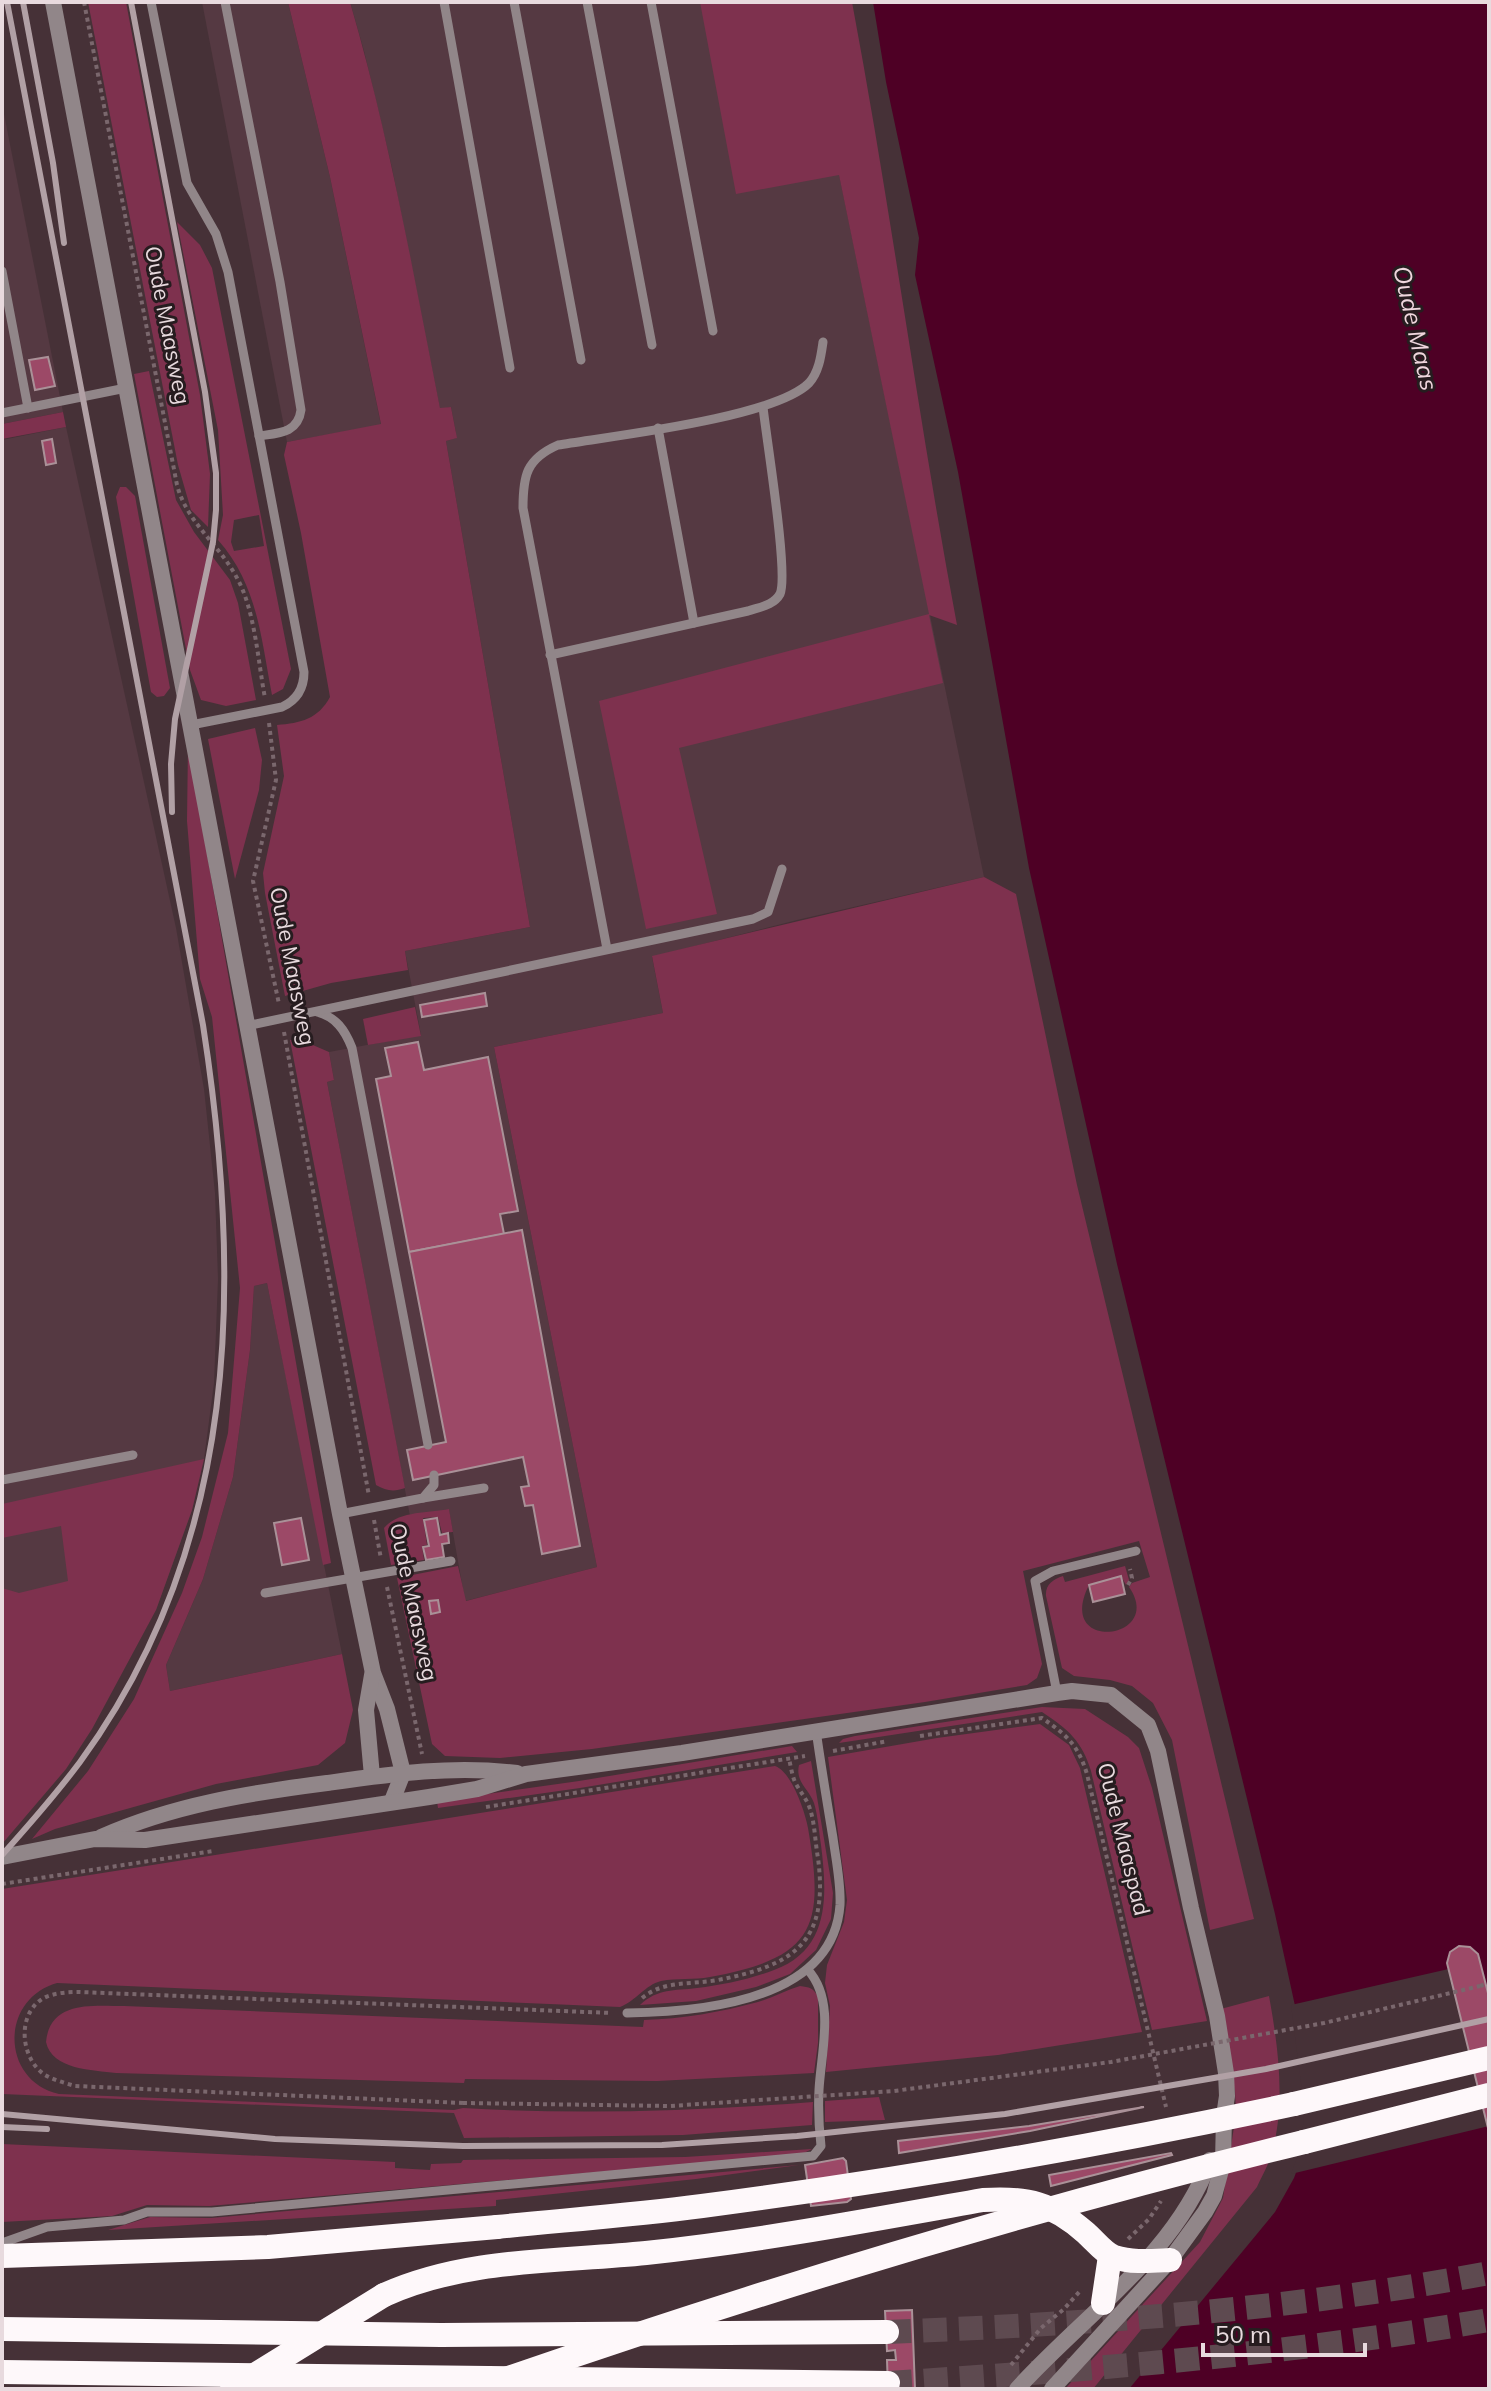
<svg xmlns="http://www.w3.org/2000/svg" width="1491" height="2391" viewBox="0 0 1491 2391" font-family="Mulish,sans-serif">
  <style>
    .built { fill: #553942 }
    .green { fill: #7e314e; fill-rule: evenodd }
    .water { fill: #4e0025 }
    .pier { fill: #463137 }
    .building { fill: #9c4967; stroke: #aa9198; stroke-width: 2 }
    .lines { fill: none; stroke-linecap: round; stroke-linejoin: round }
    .highway-tunnel { stroke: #5e4a50; stroke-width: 24; stroke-dasharray: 24 12; stroke-linecap: butt }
    .path { stroke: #7a676d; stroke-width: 4; stroke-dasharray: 4 4; stroke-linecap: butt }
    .lane { stroke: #918689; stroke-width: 9 }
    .street { stroke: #918689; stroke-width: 16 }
    .highway { stroke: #fef8fa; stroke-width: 24 }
    .rail { stroke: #b1a0a5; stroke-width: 6 }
    .path-bridge { stroke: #7a676d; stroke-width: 4; stroke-dasharray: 4 4; stroke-linecap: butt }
    .highway-bridge { stroke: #fef8fa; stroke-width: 24 }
    .labels { text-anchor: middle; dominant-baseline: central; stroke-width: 6; stroke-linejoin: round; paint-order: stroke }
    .street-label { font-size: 22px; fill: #e8dade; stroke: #261c1f }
    .water-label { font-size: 24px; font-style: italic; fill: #efd6dd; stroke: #261c1f }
  </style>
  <rect width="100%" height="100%" fill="#463137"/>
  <!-- built -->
  <g class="built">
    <polygon points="202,2 288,2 330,177 381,425 287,442"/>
    <polygon points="350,2 700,2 839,174 984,877 797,920 652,957 663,1013 494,1047 597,1567 465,1601 449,1510 410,1516 327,1082 334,1080 329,1052 421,1035 405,951 530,927 446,441 456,438 456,433 451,407 440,409 392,168 364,51"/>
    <polygon points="2,104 63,412 2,424"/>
    <polygon points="66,427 176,928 204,1089 215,1193 218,1279 214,1383 204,1459 192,1510 156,1610 2,1716 2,440"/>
    <polygon points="267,1283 342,1654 170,1691 166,1665 203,1579 233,1477 250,1350 254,1286"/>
  </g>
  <!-- green -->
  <g class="green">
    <polygon points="88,2 126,2 200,395 210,474 208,527 191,510 178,465"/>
    <path d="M288,2H350C389,135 413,272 440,408L451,407L457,438L446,441L530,927L405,951L408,970L331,983L285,996L265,893L263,873L284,776L277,725C301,723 318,719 330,697L301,533L284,455L287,442L381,424L330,177Z"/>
    <path d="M700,2H852C891,209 918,418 957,625L929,615L943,683L679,748L717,914L646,929L599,701L929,614L839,175L736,194Z"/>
    <path d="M177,222L200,245L212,268L291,669L283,689L272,695C261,639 258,585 218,540L223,515L218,430ZM259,515L264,546L234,551L231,542L234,520Z"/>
    <polygon points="149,371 176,500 194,532 230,580 238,603 256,700 226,706 201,700 190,670 134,374"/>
    <polygon points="63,412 66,427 2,439 2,424"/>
    <polygon points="120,487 126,487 135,496 170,688 164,696 157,697 151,692 116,497"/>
    <polygon points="255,728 262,760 259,790 235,879 208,739"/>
    <polygon points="188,745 331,1563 323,1565 267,1283 254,1286 250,1350 233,1477 203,1579 166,1665 170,1691 342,1654 353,1710 345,1743 318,1765 216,1784 55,1829 32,1839 88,1771 134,1699 182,1593 202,1537 228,1433 240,1288 212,1017 200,979 187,821"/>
    <path d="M984,877L1016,894L1077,1185L1254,1919L1210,1930L1172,1740L1153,1703L1132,1686L1110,1680L1074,1676L1062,1668L1046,1596C1045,1585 1053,1579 1063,1576L1065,1582L1125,1566L1129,1580L1126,1585L1121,1576L1089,1585C1054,1654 1166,1640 1129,1587L1132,1583L1150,1577L1139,1541L1023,1571L1042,1664L1037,1678L1027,1685L925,1702L592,1749L500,1758L445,1756L432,1744L397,1578L458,1566L466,1601L597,1567L494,1047L663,1013L652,956Z"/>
    <polygon points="415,1007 421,1036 368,1045 363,1019"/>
    <path d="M299,1039L329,1052L334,1080L327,1082L405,1488C394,1492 386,1491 376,1485L290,1040Z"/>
    <polygon points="204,1459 192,1510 156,1610 92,1729 66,1769 2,1844 2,1588 19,1593 68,1581 61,1526 2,1538 2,1504"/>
    <path d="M449,1509L453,1532L442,1533L438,1517L423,1518L427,1545L422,1546L424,1560L391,1565L384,1528C398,1511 428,1513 449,1509Z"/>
    <path d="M1042,1707L1085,1709L1128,1737L1139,1748L1152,1788L1207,2021L1152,2030L1091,1771C1082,1741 1068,1729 1042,1712L839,1743L843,1739L855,1736Z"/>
    <polygon points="1040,1724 1069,1745 1080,1768 1142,2032 998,2055 826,2072 830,2006 825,1983 827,1965 844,1922 847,1900 828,1757 937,1738"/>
    <polygon points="792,1746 797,1752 580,1788 438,1808 437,1801 579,1781"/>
    <path d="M811,1761L833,1893L831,1919L816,1950L790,1974L756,1987L696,2001L640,2005C658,1988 674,1991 697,1988C723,1985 750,1979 774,1970C831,1949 827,1894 821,1845C819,1832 818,1816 814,1803C809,1789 795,1782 799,1765Z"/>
    <path d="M775,1766C791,1771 805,1811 808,1828C825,1927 815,1958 710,1977C694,1980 677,1978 661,1981C645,1985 636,2001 620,2007L57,1983C0,1999 0,2080 59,2094L454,2110L463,2108C580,2115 696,2111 813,2102L812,2125L683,2135L464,2138L454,2113L2,2094V1889Z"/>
    <path d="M800,1986C809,1987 814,1988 818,1997V2043L814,2073L657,2081L465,2079L464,2083L116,2073C93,2070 52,2070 46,2042C50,2000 93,2006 124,2006L643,2027L644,2020C682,2019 721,2012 758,2002C772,1998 786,1990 800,1986Z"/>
    <path d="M1269,1996C1278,2045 1286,2104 1272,2152C1269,2164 1262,2176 1257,2187L1093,2389H1065L1200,2242L1223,2198L1236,2114L1235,2091L1217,2010Z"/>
    <polygon points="879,2097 885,2120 825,2122 825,2101"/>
    <polygon points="2,2144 395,2162 395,2168 430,2170 431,2164 461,2163 463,2160 685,2157 812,2149 804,2153 771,2157 209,2206 147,2205 112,2216 2,2222"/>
    <polygon points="799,2165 696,2179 496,2200 496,2206 108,2230 150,2217 211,2218"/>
  </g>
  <!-- water -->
  <polygon class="water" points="873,2 1489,2 1489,1997 1478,1954 1470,1947 1459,1946 1450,1952 1447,1963 1489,2132 1489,2389 1129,2389 1275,2212 1294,2178 1306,2145 1308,2107 1297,2015 1275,1914 1117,1264 1029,868 958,472 915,275 919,238 886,82"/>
  <!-- pier -->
  <polygon class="pier" points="1453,1968 1489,2116 1489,2126 1291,2174 1302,2144 1304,2107 1291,2005"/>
  <!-- building -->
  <g class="building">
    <polygon points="48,357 55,386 35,390 29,360"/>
    <polygon points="52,439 56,463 46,465 42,441"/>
    <polygon points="485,993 487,1006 422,1017 420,1005"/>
    <polygon points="418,1042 424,1070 488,1057 518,1211 500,1214 504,1234 409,1252 376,1079 391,1076 385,1048"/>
    <polygon points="522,1230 580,1546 542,1554 533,1505 525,1506 521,1487 529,1486 523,1457 413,1480 407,1450 446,1442 409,1252"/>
    <polygon points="301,1518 309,1560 282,1565 274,1523"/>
    <polygon points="437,1518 440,1535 448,1533 449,1543 442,1544 444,1557 426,1560 423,1547 429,1546 424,1520"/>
    <polygon points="1121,1576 1125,1594 1093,1602 1089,1585"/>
    <polygon points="438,1600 440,1612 431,1614 429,1601"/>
    <polygon points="1459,1946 1470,1947 1478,1954 1489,1997 1489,2132 1447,1963 1450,1952"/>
    <polygon points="1144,2107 1030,2131 899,2153 898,2141 1029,2126"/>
    <polygon points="1171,2153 1172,2155 1051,2186 1049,2175"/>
    <polygon points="843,2158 846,2161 851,2199 847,2202 811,2206 805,2165"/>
    <polygon points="912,2310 915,2389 888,2389 887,2360 896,2360 895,2350 887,2351 885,2311"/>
  </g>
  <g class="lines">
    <!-- highway-tunnel -->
    <g class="highway-tunnel">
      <path d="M887,2332C1088,2324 1291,2310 1489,2273"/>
      <path d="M888,2383C1089,2370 1290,2354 1489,2320"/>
    </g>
    <!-- path -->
    <g class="path">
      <path d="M84,2L177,485C187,523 219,544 237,578C255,610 258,662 265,698"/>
      <polyline points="269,723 276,780 253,881 279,1004"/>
      <polyline points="284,1032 369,1496"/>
      <polyline points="374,1520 381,1559"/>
      <polyline points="1128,1585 1132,1578 1130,1569"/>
      <polyline points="387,1587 422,1754"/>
      <path d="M920,1736L1042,1718C1067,1735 1078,1745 1087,1774L1166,2107"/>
      <polyline points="833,1751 888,1741"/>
      <polyline points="486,1807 805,1756"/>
      <polyline points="2,1884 213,1851"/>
      <polyline points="1480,1986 1489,1983"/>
      <path d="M642,1998C664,1980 690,1985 718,1980C795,1965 829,1942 818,1858C815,1842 815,1824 810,1809C807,1799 800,1792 795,1782C792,1775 791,1767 789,1759"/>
      <path d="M463,2103L75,2086C65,2083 54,2080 45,2075C21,2059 16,2016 42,1999C52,1993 67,1992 79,1992L612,2013"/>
      <polyline points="1128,2239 1149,2219 1161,2201"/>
      <polyline points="1011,2365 1041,2328 1064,2309 1081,2290"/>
    </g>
    <!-- lane -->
    <g class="lane">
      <path d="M151,2L187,183L216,234L228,272L304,672C304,689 297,700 282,707L191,725"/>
      <path d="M225,2L280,282L301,410C298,433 279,433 259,436"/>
      <polyline points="444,2 510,368"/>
      <polyline points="514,2 581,360"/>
      <polyline points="587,2 652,345"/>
      <polyline points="651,2 713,331"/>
      <polyline points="2,271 28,408"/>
      <polyline points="2,413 126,388"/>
      <polyline points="658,428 694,623"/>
      <path d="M550,655L748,611C760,607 774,605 780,594C789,575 766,436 763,407"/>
      <path d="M607,949L523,508C523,476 526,459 558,445C612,436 774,418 809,383C819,372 821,356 823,342"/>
      <path d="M317,1012C336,1017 345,1030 352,1048L428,1445"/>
      <polyline points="246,1026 753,919 768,912 782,869"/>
      <polyline points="2,1480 133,1455"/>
      <polyline points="423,1498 484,1488"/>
      <polyline points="340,1514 423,1498 434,1485 434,1475"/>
      <polyline points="265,1593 451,1561"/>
      <polyline points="1057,1693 1035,1581 1053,1571 1136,1551"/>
      <path d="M627,2013C701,2012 833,2001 840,1905C841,1883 836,1860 833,1838C827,1802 821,1766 816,1730"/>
      <path d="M2,2243L47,2227L124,2220L147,2212H212L813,2156L821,2146C819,2128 818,2109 819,2090C821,2052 836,2001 808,1970"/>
    </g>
    <!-- street -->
    <g class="street">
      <polyline points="53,2 340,1514 373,1673 387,1709 403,1773 392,1801"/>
      <polyline points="372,1776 366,1710 372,1675"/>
      <path d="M101,1837C173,1805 249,1793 327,1783C391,1774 453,1765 517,1773"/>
      <polyline points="2,1857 95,1839 145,1840 429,1797 477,1789 526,1774 682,1753 1057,1693 1072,1691 1111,1695 1148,1725 1158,1751 1191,1908 1217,2016 1226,2073 1227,2096 1224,2116 1223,2163 1214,2196 1205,2212 1170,2260 1052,2389"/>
      <path d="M1017,2389C1083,2316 1176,2254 1210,2160"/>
    </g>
    <!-- highway -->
    <g class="highway">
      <polyline points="1294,2104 1489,2058"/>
      <polyline points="1304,2142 1489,2095"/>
      <polyline points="2,2256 268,2247 497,2227"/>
      <path d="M384,2295C466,2258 557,2262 646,2253C759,2241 871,2220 983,2200C1027,2197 1052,2203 1086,2233C1094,2240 1104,2253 1114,2257C1132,2263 1151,2261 1170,2260"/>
      <polyline points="1103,2303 1110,2256"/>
      <polyline points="2,2329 441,2335 887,2332"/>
      <polyline points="2,2372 888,2383"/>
    </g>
    <!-- rail -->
    <g class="rail">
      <polyline points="23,2 53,163 64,243"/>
      <polyline points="131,2 205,392 216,473 216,510 213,542 175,719 171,764 172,812"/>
      <path d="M2,1855C29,1825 56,1794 80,1762C240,1543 243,1282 203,1025L7,2"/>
      <polyline points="2,2114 275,2139 463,2146 662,2145 797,2136 1005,2114 1266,2069 1489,2019"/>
      <polyline points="2,2127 47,2129"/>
    </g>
    <!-- path-bridge -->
    <polyline class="path-bridge" points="463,2103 670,2106 894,2091 1111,2062 1324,2023 1480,1986"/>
    <!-- highway-bridge -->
    <g class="highway-bridge">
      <path d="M497,2227C566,2220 634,2215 702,2206C901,2180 1098,2146 1294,2104"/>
      <polyline points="232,2389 384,2295"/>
      <path d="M477,2389C749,2294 1024,2211 1304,2142"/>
    </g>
  </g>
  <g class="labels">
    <!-- street labels -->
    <g class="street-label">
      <text transform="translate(168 325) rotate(79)">Oude Maasweg</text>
      <text transform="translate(293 966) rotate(79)">Oude Maasweg</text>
      <text transform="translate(414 1602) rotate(78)">Oude Maasweg</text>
      <text transform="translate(1124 1839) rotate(76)">Oude Maaspad</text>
    </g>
    <!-- water labels -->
    <g class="water-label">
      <text transform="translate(1416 328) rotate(77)">Oude Maas</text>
    </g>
  </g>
  <!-- border -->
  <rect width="1491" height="2391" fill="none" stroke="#e8dade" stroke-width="8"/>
  <!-- scale -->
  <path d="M1203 2343v12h162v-12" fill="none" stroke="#e8dade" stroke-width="4"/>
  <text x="1215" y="2343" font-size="24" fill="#e8dade" stroke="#261c1f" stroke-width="6" paint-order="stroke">50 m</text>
</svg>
